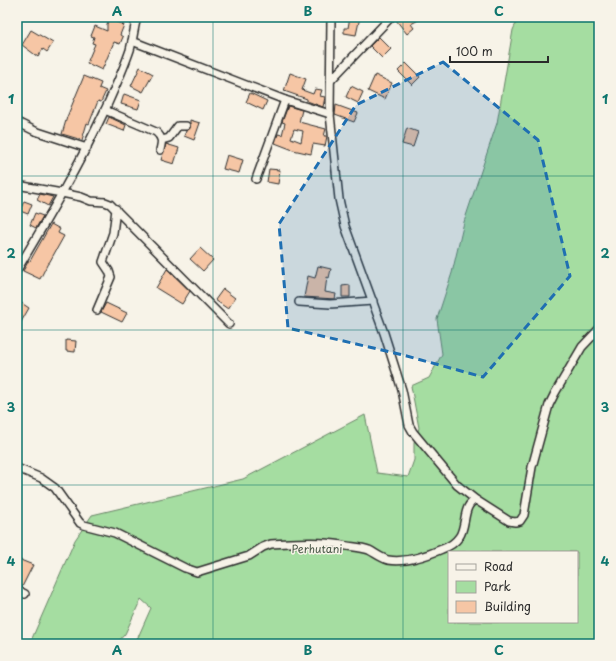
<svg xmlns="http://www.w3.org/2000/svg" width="616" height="661" viewBox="0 0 616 661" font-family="'Playpen Sans',sans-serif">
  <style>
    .green { fill: #a5dda1; stroke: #688466; fill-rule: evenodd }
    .building { fill: #f6c6a5; stroke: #2b2b2b; fill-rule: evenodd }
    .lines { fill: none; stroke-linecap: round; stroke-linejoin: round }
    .minor-casing { stroke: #2b2b2b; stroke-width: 10 }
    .minor { stroke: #f7f3e8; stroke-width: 7 }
    .marked { fill: #1f6fb2; fill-opacity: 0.2; stroke: #1f6fb2; stroke-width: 3; stroke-dasharray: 8 5; stroke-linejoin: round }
    .grid { fill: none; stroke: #0f766e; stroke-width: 1; stroke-opacity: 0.55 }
    .labels { text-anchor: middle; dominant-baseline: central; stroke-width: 3; stroke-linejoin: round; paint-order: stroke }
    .park-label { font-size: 11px; fill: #4a5848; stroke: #f7f3e8 }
    .neatline { fill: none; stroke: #0f766e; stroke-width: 1.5 }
    .grid-label { font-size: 13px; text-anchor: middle; font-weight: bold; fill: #0f766e }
  </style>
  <rect width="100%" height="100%" fill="#f7f3e8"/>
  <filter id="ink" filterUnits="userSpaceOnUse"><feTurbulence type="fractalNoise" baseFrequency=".025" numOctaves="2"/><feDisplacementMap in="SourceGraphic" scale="8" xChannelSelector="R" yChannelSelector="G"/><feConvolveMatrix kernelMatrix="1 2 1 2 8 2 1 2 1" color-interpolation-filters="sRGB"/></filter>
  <g filter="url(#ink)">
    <!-- green -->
    <path class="green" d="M519,17H599V644H135L151,608L141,599L125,634L116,644H31L30,643L75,540L92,515L243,479L365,415L377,473L408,477L414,460V442L419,428L411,386L429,378L442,354L437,319L452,273L464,222L497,123L513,30ZM449,552H577V622H449Z"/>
    <!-- building -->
    <g class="building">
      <polygon points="350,17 360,17 356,35 344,33 344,28 348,28"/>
      <polygon points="400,17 424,17 411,24 414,28 407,34 396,20"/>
      <polygon points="109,19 124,25 120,35 123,37 120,44 114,42 102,70 87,63 95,44 92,43 94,37 91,36 95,26 107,31 107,24"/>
      <polygon points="31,30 53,43 47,52 43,49 38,57 22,45"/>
      <polygon points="379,37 391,49 382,58 370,46"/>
      <polygon points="406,63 420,77 412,85 398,71"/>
      <polygon points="140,67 153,74 143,92 131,86"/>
      <polygon points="290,73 306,79 302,90 313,94 315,89 322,90 320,96 325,97 323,107 307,101 307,99 284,91"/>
      <polygon points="375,75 392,83 385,99 368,91"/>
      <polygon points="84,76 101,83 99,88 106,91 101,102 98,101 89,124 87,123 82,140 62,134 67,117"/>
      <polygon points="351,86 363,92 358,103 346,97"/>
      <polygon points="250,93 267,101 263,110 246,102"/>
      <polygon points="124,94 141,100 138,109 121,104"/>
      <polygon points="336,105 358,113 354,122 335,115"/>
      <path d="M288,106L302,110L299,122L326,129L324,136H327L325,146L313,144L311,154L293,150L275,143L278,134L282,135L285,123L282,122ZM294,129L303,131L301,142L291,138Z"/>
      <polygon points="109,117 126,125 124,131 106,124"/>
      <polygon points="190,120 200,123 194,140 184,136 186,131 190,128"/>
      <polygon points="407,128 418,132 413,147 402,144"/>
      <polygon points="166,144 179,148 174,164 161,160"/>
      <polygon points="227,155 243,160 239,173 223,169"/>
      <polygon points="269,169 280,170 278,184 267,182"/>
      <polygon points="40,194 53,197 48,206 37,200"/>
      <polygon points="24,201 32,204 28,214 20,211"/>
      <polygon points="35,213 43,216 36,228 30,225"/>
      <polygon points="51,224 60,229 58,233 64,236 49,263 48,263 40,279 23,271 29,260 30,261"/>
      <polygon points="200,248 213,260 203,271 190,259"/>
      <polygon points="318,266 331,269 329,278 327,277 325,292 336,294 335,299 304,297 308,276 315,278"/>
      <polygon points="167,269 190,291 182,304 156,288"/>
      <polygon points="350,285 350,297 342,297 342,286"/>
      <polygon points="223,289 235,298 228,309 215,300"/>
      <polygon points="20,302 29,308 17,329 17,307"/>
      <polygon points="106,303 127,313 122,322 101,312"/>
      <polygon points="66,340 76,341 75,352 66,351"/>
      <polygon points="18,559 33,565 22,587 17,585 17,562"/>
    </g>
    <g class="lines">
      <!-- minor casing -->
      <g class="minor-casing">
        <g id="minor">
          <polyline points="331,17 330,114 339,199 345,226 384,333 402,390 409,425 413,432 457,485 476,500 509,521 515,522 520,521 524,515 532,467 549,405 555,393 582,347 599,329"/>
          <polyline points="132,41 285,100 330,114"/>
          <polyline points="330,81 391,17"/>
          <path d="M105,110L156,132C163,138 162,142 160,150"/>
          <polyline points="17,122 35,131 87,148"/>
          <polyline points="162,140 169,138 178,126 186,126"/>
          <polyline points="256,179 285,100"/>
          <polyline points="17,185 62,193 81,197 91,201 105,202 110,204 229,324"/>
          <path d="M17,270C48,218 78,167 104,112C113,92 123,71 130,50C133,39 134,28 137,17"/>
          <polyline points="299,302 330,304 373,301"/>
          <polyline points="97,310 111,277 109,271 103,262 113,233 116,209"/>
          <path d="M17,468L41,478L55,488L80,523L84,525L115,533L185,568L197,572L249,556L263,547L271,544C294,543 319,541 342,545C350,547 360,547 369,550C375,553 381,558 388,560C405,563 426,556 442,549C448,547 455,543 459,537C467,527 462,504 476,500"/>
          <polyline points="17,590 25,594"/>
        </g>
      </g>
      <!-- minor -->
      <use href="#minor" class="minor"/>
    </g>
  </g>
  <!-- marked area -->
  <path class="marked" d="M443,62L538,140L570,276L483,377L403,355L288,328L279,224L356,105Z"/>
  <!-- grid -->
  <path class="grid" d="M213,17V644M403,17V644M17,176H599M17,330H599M17,485H599"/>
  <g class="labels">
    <!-- park labels -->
    <g class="park-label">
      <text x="317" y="548">Perhutani</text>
    </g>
  </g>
  <!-- margin -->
  <rect width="616" height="661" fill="none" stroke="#f7f3e8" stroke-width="44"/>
  <!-- legend -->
  <rect x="448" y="551" width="130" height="72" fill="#f7f3e8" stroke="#a5a39c"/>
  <rect x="456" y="564" width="20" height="6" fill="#f7f3e8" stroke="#a5a39c"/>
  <text x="484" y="571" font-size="12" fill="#2b2b2b">Road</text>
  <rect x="456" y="581" width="20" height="12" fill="#a5dda1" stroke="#a5a39c"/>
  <text x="484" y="591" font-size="12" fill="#2b2b2b">Park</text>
  <rect x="456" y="601" width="20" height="12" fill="#f6c6a5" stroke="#a5a39c"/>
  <text x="484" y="611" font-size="12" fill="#2b2b2b">Building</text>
  <!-- scale -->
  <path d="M450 56v6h98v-6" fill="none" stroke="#2b2b2b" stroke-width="2"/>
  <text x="456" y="56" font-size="12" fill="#2b2b2b" stroke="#f7f3e8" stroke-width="3" paint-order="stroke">100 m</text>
  <rect x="22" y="22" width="572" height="617" class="neatline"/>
  <g class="grid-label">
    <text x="117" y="16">A</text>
    <text x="308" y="16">B</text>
    <text x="499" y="16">C</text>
    <text x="11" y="104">1</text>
    <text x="605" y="104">1</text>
    <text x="11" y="258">2</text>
    <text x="605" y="258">2</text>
    <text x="11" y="412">3</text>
    <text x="605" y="412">3</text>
    <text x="11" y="566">4</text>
    <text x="605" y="566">4</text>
    <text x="117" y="655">A</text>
    <text x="308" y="655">B</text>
    <text x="499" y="655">C</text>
  </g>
</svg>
